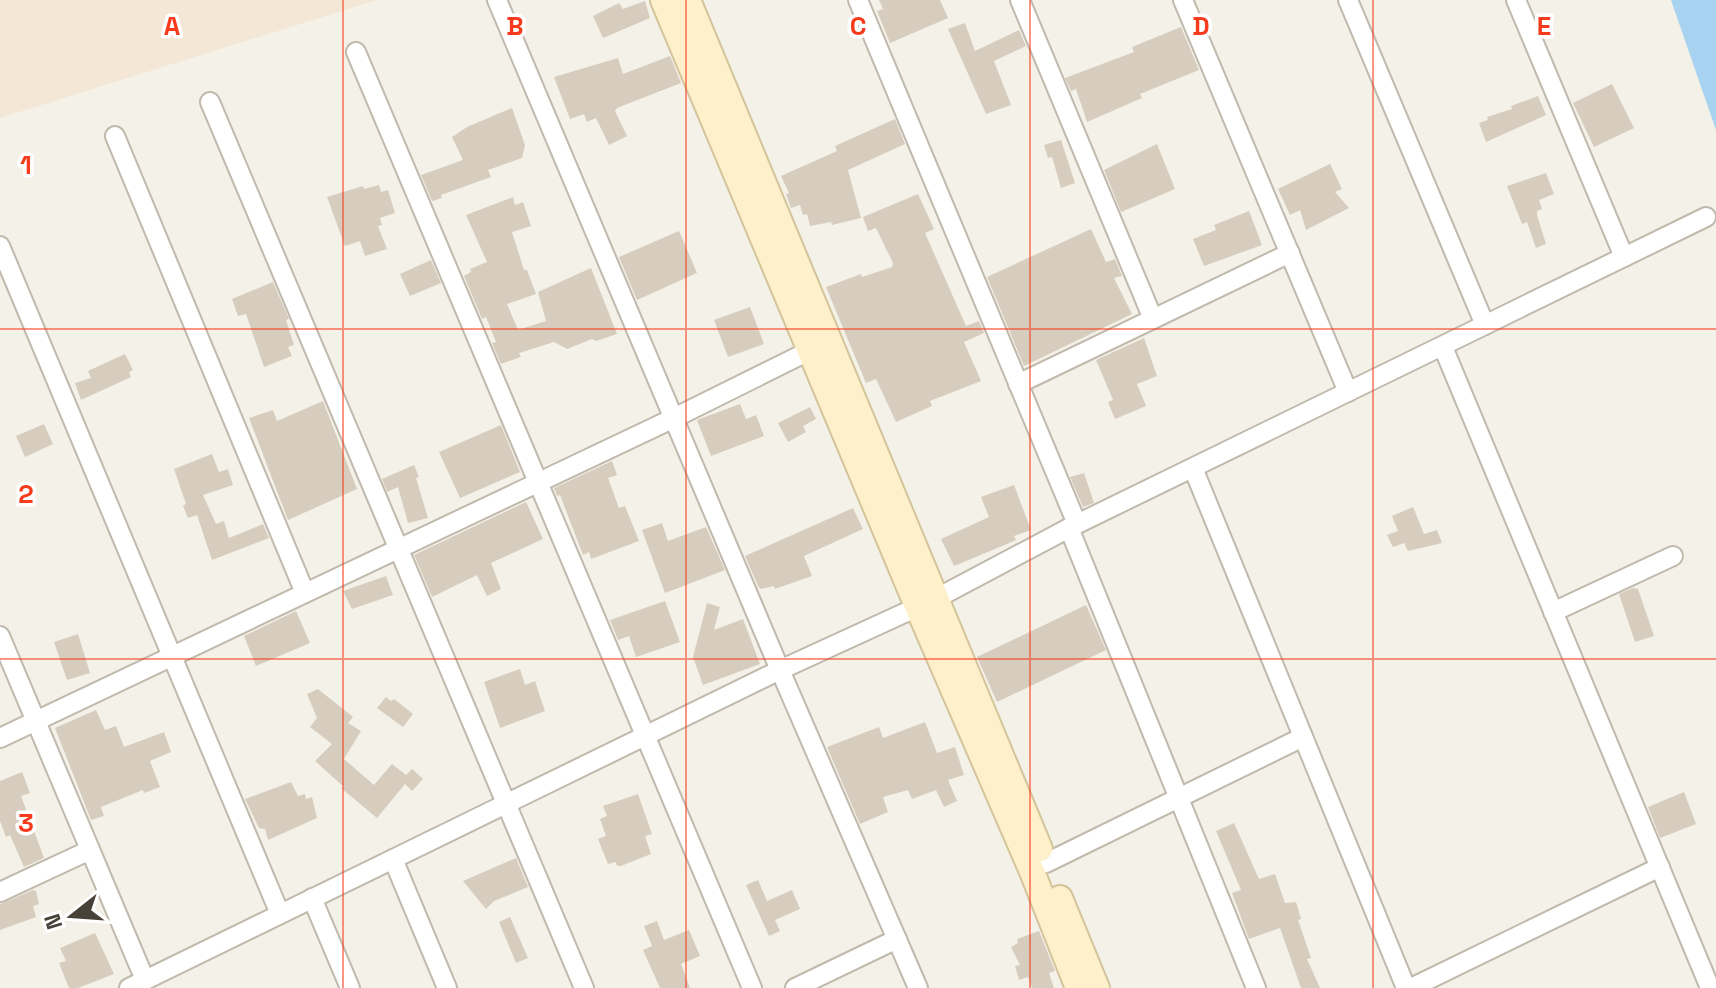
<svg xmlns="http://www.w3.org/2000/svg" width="1716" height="988" viewBox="0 0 1716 988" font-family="'Space Grotesk',sans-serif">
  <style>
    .commercial { fill: #f5e7d5 }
    .water { fill: #a7d3f0 }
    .building { fill: #d6cdbf }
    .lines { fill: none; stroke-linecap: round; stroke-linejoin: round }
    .street-casing { stroke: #c0b9ac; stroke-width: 22 }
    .secondary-casing { stroke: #d3c49a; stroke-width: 28 }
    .street { stroke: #fff; stroke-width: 18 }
    .secondary { stroke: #fef0ca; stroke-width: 24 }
    .grid { fill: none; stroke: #f73c1e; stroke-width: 2; stroke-opacity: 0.55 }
    .grid-label { font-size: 26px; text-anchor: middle; font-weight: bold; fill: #f73c1e; stroke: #fff; stroke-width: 7; stroke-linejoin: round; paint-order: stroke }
  </style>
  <rect width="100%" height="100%" fill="#f4f1e9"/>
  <!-- commercial -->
  <polygon class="commercial" points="0,0 377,0 0,118"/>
  <!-- water -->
  <polygon class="water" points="1671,0 1716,0 1716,130"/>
  <!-- building -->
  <g class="building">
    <polygon points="879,0 940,0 948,18 890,43 877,11 883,9"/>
    <polygon points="645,1 650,18 603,38 593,16 619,3 623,9"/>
    <polygon points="965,23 975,51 1019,30 1026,46 994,61 1011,105 986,114 948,29"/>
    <polygon points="1181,27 1199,70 1140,94 1142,98 1087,122 1076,89 1071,91 1065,78 1134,52 1132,47"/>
    <polygon points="670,56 681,83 617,108 615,111 627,136 609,145 596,118 587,122 584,114 570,119 554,77 618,58 623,74"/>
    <polygon points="1612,84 1634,128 1594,147 1573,103"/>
    <polygon points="1538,96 1546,115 1486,142 1479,123 1488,120 1487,117 1512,109 1511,106"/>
    <polygon points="512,108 525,145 522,158 488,170 491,177 441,195 442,198 432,201 421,175 463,160 452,137 467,127"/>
    <polygon points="895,119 905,144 848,170 861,218 832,225 831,222 810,226 807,214 803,215 800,205 791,208 786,194 789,193 781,176 837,151 835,146"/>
    <polygon points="1061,140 1075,183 1061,188 1052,157 1048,158 1044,145"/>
    <polygon points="1157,144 1175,189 1121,212 1104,170"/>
    <polygon points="1330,164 1342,189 1335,192 1349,208 1306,230 1300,210 1290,215 1278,189"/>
    <polygon points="1546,173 1554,194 1539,200 1542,209 1537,211 1537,215 1546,244 1536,248 1527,222 1522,224 1507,186"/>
    <polygon points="379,185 381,192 388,190 395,213 380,218 382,225 378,226 387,249 365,256 360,241 345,246 327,197 363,186 364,189"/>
    <polygon points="918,194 934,229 925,233 966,326 979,321 984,333 964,342 981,381 930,401 932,406 896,422 876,379 866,383 826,287 861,274 862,277 892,267 893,263 876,228 868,231 863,217"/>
    <polygon points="513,197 515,205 523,202 531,226 512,232 524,270 527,270 536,294 507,304 518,330 546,321 538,292 591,268 617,334 596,341 592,339 567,349 554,342 519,353 521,357 501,364 492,343 496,342 486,317 482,319 464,276 471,272 470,269 487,262 466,215"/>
    <polygon points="1249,211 1262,245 1204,266 1193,239 1216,230 1214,225"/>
    <polygon points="1091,229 1106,262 1115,259 1122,276 1114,278 1132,314 1024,366 987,277"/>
    <polygon points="679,231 697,273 637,300 619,257"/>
    <polygon points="431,260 441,283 410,296 400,274"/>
    <polygon points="273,282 289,319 286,320 294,345 288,347 292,356 264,367 246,314 238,316 232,299"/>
    <polygon points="750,307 764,344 728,357 714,320"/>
    <polygon points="1144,338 1157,376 1137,384 1146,406 1115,419 1108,402 1113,400 1096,360"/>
    <polygon points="125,354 133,370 129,372 131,377 81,400 75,383 91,378 88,371"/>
    <polygon points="323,401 357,489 288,520 249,418 273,410 277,421"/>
    <polygon points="740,404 746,419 756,415 764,436 711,456 697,420"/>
    <polygon points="810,407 816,419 803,426 806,432 788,442 778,423"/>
    <polygon points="44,424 53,444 25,457 16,436"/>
    <polygon points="501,425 520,472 460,498 439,452"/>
    <polygon points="212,454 219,472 228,469 233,485 203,495 216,524 224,521 229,538 263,524 269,538 212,560 197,515 188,518 183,506 186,504 174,469"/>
    <polygon points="612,461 617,475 608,478 619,508 625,506 639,541 591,559 589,552 583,555 560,495 557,496 554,488"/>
    <polygon points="414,465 419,477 416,478 428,518 408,523 398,487 387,492 382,479"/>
    <polygon points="1084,473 1094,503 1083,507 1070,477"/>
    <polygon points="1014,485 1031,530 1014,536 1016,540 1007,544 954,566 941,539 989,517 981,497"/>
    <polygon points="526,502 543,539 491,563 501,589 487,596 477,575 432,597 414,555"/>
    <polygon points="1413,507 1424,534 1437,530 1442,543 1408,551 1404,543 1393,547 1387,535 1398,531 1392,516"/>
    <polygon points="853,508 863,529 804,556 812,576 775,589 774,586 761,589 758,586 745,556"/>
    <polygon points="662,523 668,541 706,527 725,570 665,593 642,530"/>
    <polygon points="386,576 393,595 352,609 343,591"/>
    <polygon points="1633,588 1638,589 1654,636 1635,642 1619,594"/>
    <polygon points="665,601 680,642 636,657 629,636 618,640 610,620"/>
    <polygon points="707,603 720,607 714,630 743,619 760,664 703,685 693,657"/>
    <polygon points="1086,605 1106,650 997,702 977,657"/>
    <polygon points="296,611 310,643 256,666 244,636"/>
    <polygon points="78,634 90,673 67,680 54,642"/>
    <polygon points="520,669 525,685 535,681 545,711 500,728 484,682"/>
    <polygon points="318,689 353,717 348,723 361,731 344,759 374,785 392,764 406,775 412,769 423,779 412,791 405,784 377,818 341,788 344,787 315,761 332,744 310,727 317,718 307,694"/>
    <polygon points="386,697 391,701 394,699 413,714 403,727 377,708"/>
    <polygon points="96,710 105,730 116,726 124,747 164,732 171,752 150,761 160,787 144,793 143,790 101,807 104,816 91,820 55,728"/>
    <polygon points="925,722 937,753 955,747 964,775 948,780 957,801 944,807 936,790 912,799 908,790 883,797 888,812 860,824 827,747 879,727 883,738"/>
    <polygon points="22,772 30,793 21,796 44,858 24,867 10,835 6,837 0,821 0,781"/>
    <polygon points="291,782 298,796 305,794 306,799 312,797 317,818 268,840 265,829 259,828 245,799"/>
    <polygon points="1684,792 1696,824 1660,838 1648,807"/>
    <polygon points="638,794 652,834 645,836 651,854 621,866 617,866 616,862 608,864 598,839 606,836 600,819 607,816 603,806"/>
    <polygon points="1234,823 1259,879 1275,874 1285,903 1296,902 1301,919 1298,920 1311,958 1307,959 1320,988 1301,988 1280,928 1249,939 1232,893 1241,890 1216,831"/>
    <polygon points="516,858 528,887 494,901 486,909 463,881"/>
    <polygon points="758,880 767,901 792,890 800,909 775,920 780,931 769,936 746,885"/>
    <polygon points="33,890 36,891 39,904 33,906 36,917 0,930 0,904"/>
    <polygon points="510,917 528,958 516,963 499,922"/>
    <polygon points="657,921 664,940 689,930 700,956 681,964 690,988 660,988 643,950 652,946 644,926"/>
    <polygon points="1039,931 1055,971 1049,973 1054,988 1032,988 1028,977 1019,980 1015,966 1020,965 1011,947 1018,943 1017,939"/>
    <polygon points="95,933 114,974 78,988 69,988 59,963 66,961 60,948"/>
  </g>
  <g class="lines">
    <!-- street casing -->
    <g class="street-casing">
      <g id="street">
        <polyline points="497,0 780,670 918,988"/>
        <polyline points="858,0 1077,524"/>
        <polyline points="1020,0 1153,319"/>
        <polyline points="1183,0 1348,392"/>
        <polyline points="1348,0 1485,325"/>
        <polyline points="1516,0 1624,257"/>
        <polyline points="356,52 752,988"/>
        <polyline points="210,102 584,988"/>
        <polyline points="115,136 305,593"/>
        <polyline points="0,246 280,914"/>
        <polyline points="1443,347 1710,988"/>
        <polyline points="1018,384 1290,253"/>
        <polyline points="1193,468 1406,988"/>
        <polyline points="1069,528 1256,988"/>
        <polyline points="1553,612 1673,556"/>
        <polyline points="0,636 145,980"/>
        <polyline points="0,738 674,418 811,350"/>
        <polyline points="393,859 447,988"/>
        <polyline points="1046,863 1303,737"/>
        <polyline points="0,892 90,850"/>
        <polyline points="312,898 350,988"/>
        <polyline points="129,988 780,670 937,598 1069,528 1706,217"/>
        <polyline points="795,988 897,939"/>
        <polyline points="1411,988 1660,867"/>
      </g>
    </g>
    <!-- secondary casing -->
    <g class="secondary-casing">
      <g id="secondary">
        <polyline points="663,0 917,606 1033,874 1078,988"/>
        <polyline points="688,0 1040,849"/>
        <polyline points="1060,898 1097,988"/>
      </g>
    </g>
    <!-- street -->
    <use href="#street" class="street"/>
    <!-- secondary -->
    <use href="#secondary" class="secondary"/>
  </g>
  <!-- grid -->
  <path class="grid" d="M343,0V988M686,0V988M1030,0V988M1373,0V988M0,329H1716M0,659H1716"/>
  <g class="grid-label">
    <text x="172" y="35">A</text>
    <text x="515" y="35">B</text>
    <text x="858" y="35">C</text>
    <text x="1201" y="35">D</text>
    <text x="1544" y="35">E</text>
    <text x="26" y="174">1</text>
    <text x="26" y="503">2</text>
    <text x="26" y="832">3</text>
  </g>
  <!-- north arrow -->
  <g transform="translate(72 916) rotate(253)" stroke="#ffffff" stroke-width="6" paint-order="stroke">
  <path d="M0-6L14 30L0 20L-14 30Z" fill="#484138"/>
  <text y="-12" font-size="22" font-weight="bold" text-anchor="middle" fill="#484138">N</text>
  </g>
</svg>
